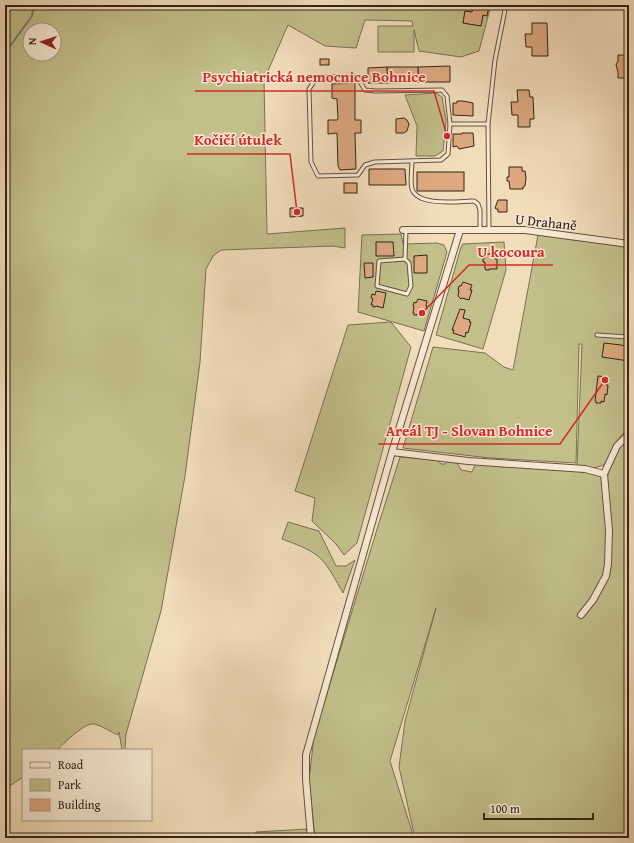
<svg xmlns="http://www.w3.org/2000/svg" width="634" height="843" viewBox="0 0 634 843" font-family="'Gentium Book Plus',serif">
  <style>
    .green { fill: #c2bf8b; stroke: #7a7151; fill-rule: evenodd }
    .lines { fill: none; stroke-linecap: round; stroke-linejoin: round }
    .stream { stroke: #727e77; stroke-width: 2 }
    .building { fill: #dea981; stroke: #322317 }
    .service-casing { stroke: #625240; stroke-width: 5 }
    .minor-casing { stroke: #625240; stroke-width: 8 }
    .service { stroke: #f7e9d3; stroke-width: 3 }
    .minor { stroke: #f7e9d3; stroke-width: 6 }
    .labels { text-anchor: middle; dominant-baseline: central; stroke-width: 3; stroke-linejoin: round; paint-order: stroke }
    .street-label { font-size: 14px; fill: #322317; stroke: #f7e9d3 }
    .leader { fill: none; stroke: #d62828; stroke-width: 1.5 }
    .callout-dot { fill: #d62828; stroke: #f7e9d3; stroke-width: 1.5 }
    .callout-label { font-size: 15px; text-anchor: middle; font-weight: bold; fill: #d62828; stroke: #f7e9d3; stroke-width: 3; stroke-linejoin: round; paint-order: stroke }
  </style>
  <rect width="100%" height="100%" fill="#f2ddbb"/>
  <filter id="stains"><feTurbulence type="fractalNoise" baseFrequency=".005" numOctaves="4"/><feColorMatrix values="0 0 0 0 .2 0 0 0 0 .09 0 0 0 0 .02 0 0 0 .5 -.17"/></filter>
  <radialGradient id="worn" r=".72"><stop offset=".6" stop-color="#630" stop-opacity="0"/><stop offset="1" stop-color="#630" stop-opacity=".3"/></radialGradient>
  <!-- green -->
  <g class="green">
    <path d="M5,5H473L472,12L465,11L463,23L481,26L483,15L487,16L489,5H491L479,51L461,57L419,51L414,30V52H378V26H413L412,21L365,20L356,48L325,46L288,25L264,80L267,234L345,228V248L333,246L221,250L213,256L206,269L200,362L185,476L161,611L126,734L125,750H122L119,732L118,735C111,732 102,726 95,724C84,722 65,743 57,750H23V777L5,789ZM30,30H54V54H30Z"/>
    <polygon points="436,93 442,97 446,121 443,151 435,156 416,156 417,126 405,95"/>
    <polygon points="401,234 403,244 437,243 444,245 447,252 424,331 358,312 362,235"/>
    <path d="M538,235L629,247V428C618,436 612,451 606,463C598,470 586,467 577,466L582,344H579L576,463L490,458L403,448L433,347L485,353L504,367L513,370Z"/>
    <polygon points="504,242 506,270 483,349 436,335 461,247 463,244"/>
    <polygon points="391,322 411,347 357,543 344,555 336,544 312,521 315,498 295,491 348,325"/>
    <path d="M629,437V838H415L399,767L405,721L436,608L390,761L414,838H315L309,781L314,736L378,526L400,457L438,460L441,464H445L448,461C456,462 458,463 461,470L472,472L476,463L585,472L596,474L607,481C608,464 618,449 629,437Z"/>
    <path d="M288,522L319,531L336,566H346L355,560L343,593C336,581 329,566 319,557C308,548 295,544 282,539Z"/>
    <polygon points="307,829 308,838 254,838 256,832"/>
  </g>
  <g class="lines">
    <!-- stream -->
    <polyline class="stream" points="5,53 32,16 34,5"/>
  </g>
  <!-- building -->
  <g class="building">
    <polygon points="473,5 489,5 487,16 483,15 481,26 463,23 465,11 472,12"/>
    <polygon points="532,23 547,23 548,56 532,56 532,47 526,47 525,34 532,34"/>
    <polygon points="618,55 629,55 629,78 618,78 618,72 616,65 618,61"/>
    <rect x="320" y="59" width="9" height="6"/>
    <polygon points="450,66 450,82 418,82 418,67"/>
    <polygon points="387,67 388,83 368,83 368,68"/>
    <polygon points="387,67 418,67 418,82 388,83"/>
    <polygon points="355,83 355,120 361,120 361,133 355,133 356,169 340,170 338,166 337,133 328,134 328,120 337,120 338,118 337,101 337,99 332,98 332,84"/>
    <polygon points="517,90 529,90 530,97 533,97 534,119 530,119 530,127 518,127 518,115 512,115 511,102 518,102"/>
    <polygon points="457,101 463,101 473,103 473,116 453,115 453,103 457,103"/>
    <polygon points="404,118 407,120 409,124 407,131 404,133 396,133 396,119"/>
    <polygon points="462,133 473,133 474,146 459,149 457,146 453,147 453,134 462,134"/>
    <polygon points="509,167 522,167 522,171 525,171 526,178 525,186 523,187 523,189 510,189 509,181 507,181 507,177 509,177"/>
    <polygon points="369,169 405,169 406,185 369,185"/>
    <rect x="417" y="172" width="47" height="19"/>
    <rect x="344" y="183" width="13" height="10"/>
    <polygon points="498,200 507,200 507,212 498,212 498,209 496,209 495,208"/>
    <polygon points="290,208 303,208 303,216 290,217"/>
    <polygon points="376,242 393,242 394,256 376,256"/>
    <polygon points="485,254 495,254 495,259 497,259 497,269 489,269 489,270 486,270 486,269 485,269 485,262 483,262 483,259 485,258"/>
    <polygon points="427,255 427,273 414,273 414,256"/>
    <polygon points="364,263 373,263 373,277 365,278"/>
    <polygon points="463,282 472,285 470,290 472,290 469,300 462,298 461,299 458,296 459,290 458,290 459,286 461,286"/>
    <polygon points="376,291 386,293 383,308 376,306 375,307 373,307 373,305 371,305 373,299 371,298 372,294 375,295"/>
    <polygon points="418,299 427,301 426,306 427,306 424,316 417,314 417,315 414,315 414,313 413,313 414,306 413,306 414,302 416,303"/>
    <polygon points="460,309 465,310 463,318 470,320 469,322 471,322 468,333 466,332 465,337 453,333 454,330 452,330"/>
    <polygon points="604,343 629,346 629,361 602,357"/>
    <polygon points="598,376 607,377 606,385 608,385 607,395 605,394 604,402 601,401 601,403 596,403 596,401 595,401"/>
  </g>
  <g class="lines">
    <!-- service casing -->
    <g class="service-casing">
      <g id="service">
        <polygon points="317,77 357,77 365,90 376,91 442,90 447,96 450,124 448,154 441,160 375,162 365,165 358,175 318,176 311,162 309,89"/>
        <polyline points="450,124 488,124"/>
        <path d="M412,161C412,168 410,182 412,189C418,207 459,201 474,201L478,204L480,210V230"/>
        <polyline points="489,230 488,124 495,60 506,5"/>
        <polyline points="405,259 409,263 411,286 407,294 377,286 379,261 405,259 406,230"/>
        <polyline points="597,335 629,337"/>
      </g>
    </g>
    <!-- minor casing -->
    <g class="minor-casing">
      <g id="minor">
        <polyline points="403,230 525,230 629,244"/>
        <polyline points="392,452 468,461 585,469 604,474"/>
        <polyline points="581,615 593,600 606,576 608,564 609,530 604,474 617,446 629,434"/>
        <polyline points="311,838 306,779 306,755 392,452 460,230"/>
      </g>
    </g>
    <!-- service -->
    <use href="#service" class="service"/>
    <!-- minor -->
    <use href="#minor" class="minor"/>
  </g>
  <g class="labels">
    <!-- street labels -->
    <g class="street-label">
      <text transform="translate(546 222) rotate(6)">U Drahaně</text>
    </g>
  </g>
  <!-- callouts -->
  <path class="leader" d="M447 136L434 91H195M297 212L290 154H187M422 313L469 265H553M605 380L560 444H378"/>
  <g class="callout-dot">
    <circle cx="447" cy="136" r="4"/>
    <circle cx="297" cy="212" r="4"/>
    <circle cx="422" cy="313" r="4"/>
    <circle cx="605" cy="380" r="4"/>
  </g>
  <g class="callout-label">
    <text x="314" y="82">Psychiatrická nemocnice Bohnice</text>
    <text x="238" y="145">Kočičí útulek</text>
    <text x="511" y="257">U kocoura</text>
    <text x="469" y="436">Areál TJ - Slovan Bohnice</text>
  </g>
  <!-- margin -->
  <rect width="634" height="843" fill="none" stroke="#f2ddbb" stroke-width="20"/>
  <rect x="6" y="6" width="622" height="831" fill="none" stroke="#322317" stroke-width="2"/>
  <rect x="10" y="10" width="614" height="823" fill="none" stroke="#322317"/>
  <!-- legend -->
  <rect x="22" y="749" width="130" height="72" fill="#f7e9d3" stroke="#a89a88"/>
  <rect x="30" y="762" width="20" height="6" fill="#f7e9d3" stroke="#a89a88"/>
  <text x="58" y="769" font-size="12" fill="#322317">Road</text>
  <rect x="30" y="779" width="20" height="12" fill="#c2bf8b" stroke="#a89a88"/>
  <text x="58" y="789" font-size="12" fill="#322317">Park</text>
  <rect x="30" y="799" width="20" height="12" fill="#dea981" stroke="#a89a88"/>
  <text x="58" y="809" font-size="12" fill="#322317">Building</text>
  <!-- north arrow -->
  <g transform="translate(42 42) rotate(273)"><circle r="19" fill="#f7e9d3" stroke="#a89a88"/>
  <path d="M0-3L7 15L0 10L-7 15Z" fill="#8f2418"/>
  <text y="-6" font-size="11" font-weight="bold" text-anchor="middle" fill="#322317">N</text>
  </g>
  <!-- scale -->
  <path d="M484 813v6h109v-6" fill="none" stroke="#322317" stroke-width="2"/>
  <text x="490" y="813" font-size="12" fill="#322317" stroke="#f7e9d3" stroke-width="3" paint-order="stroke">100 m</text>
  <rect width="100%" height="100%" filter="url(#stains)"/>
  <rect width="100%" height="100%" fill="url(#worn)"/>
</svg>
